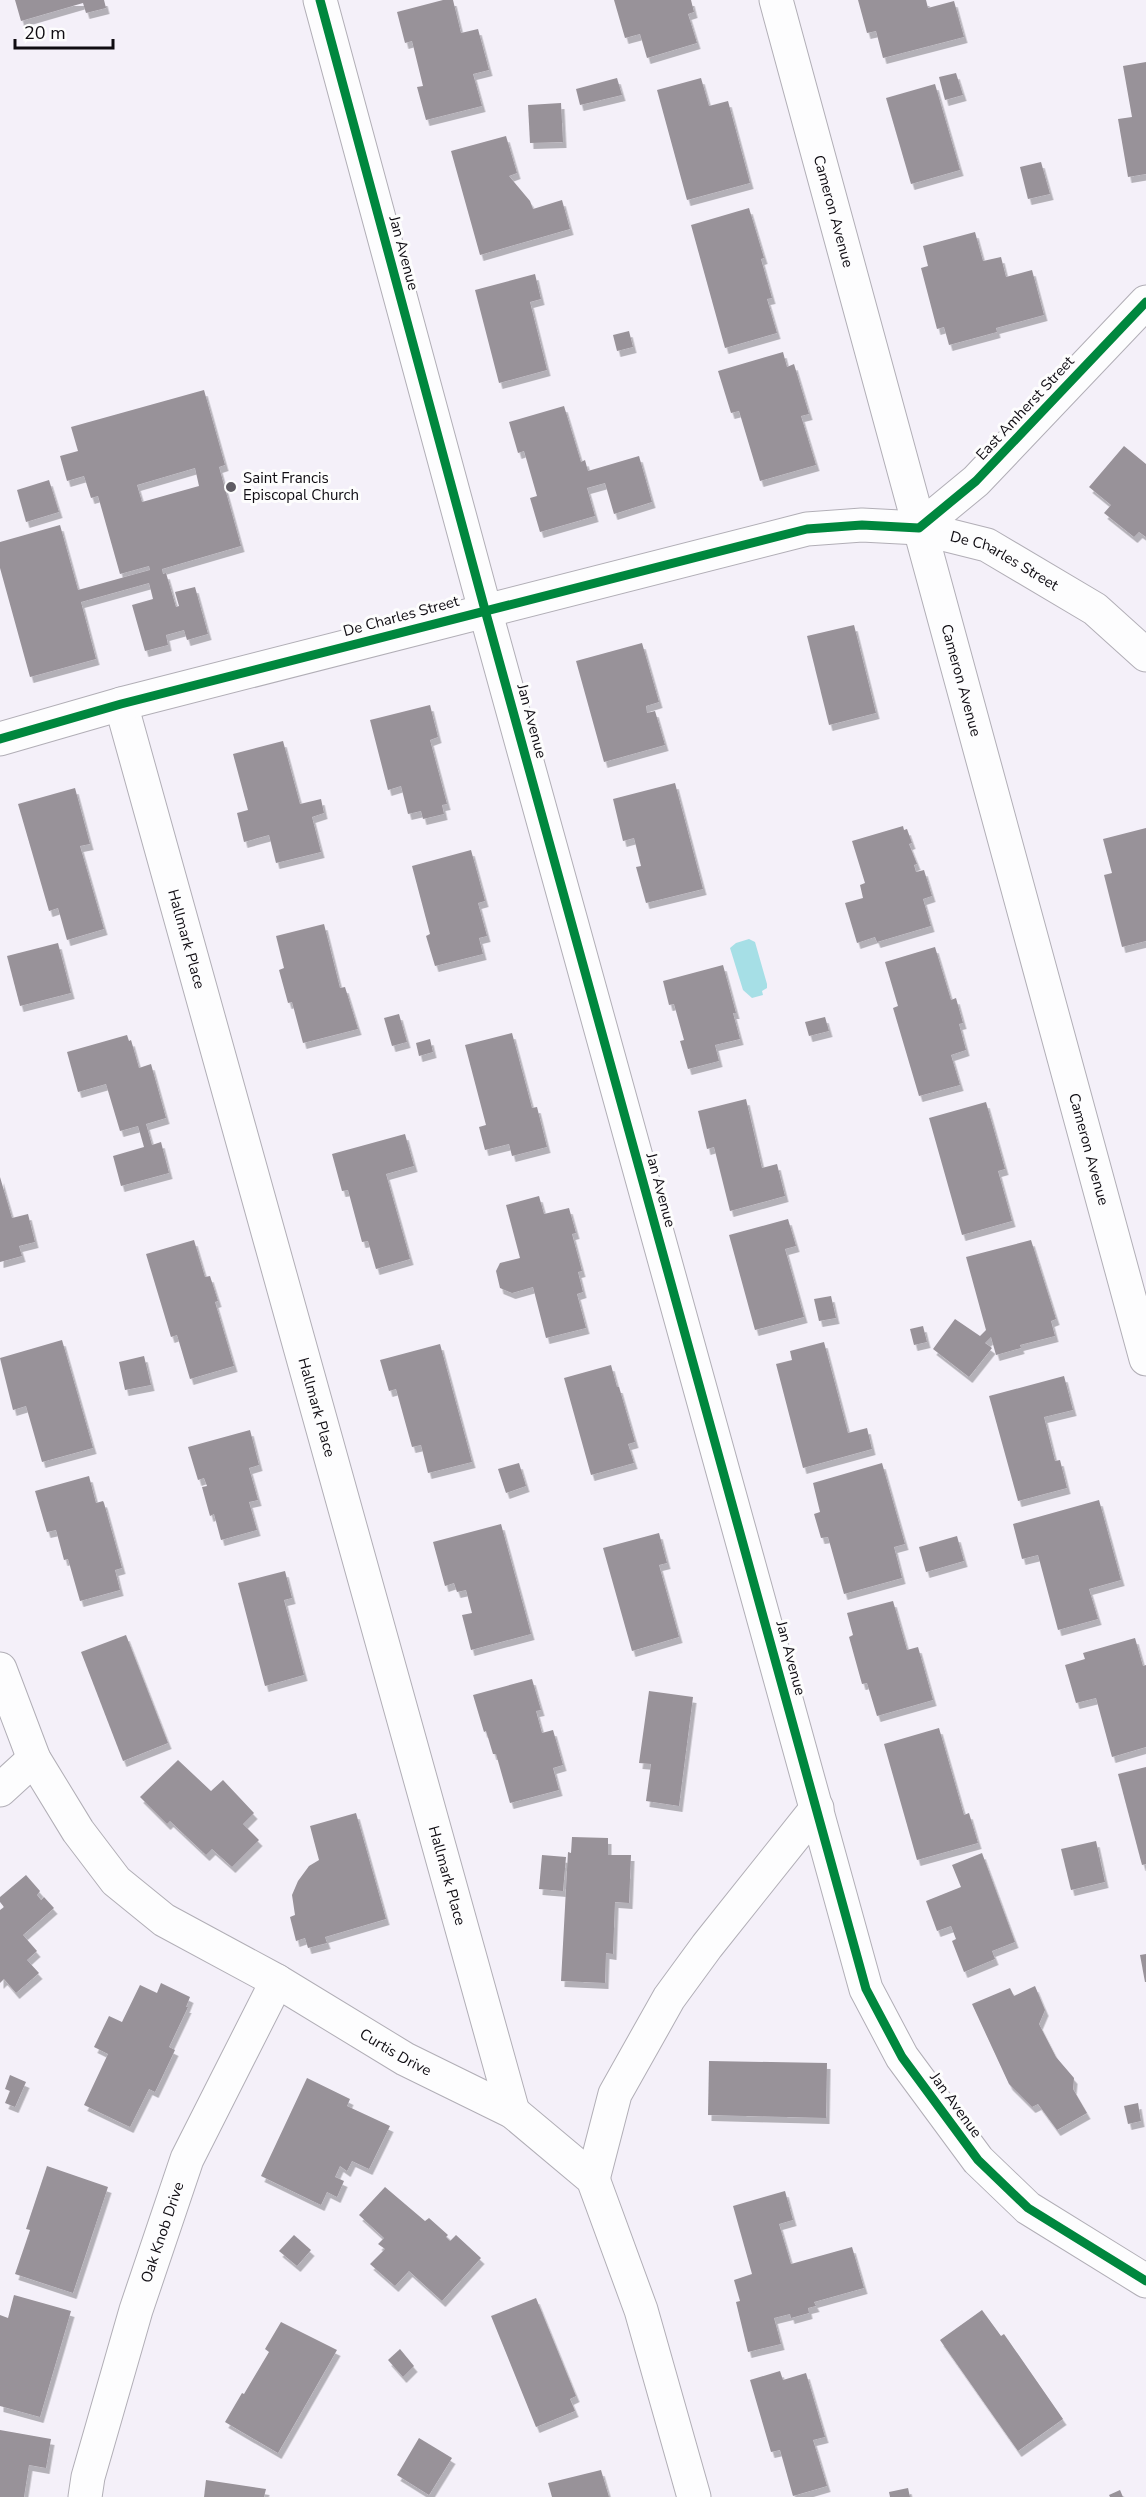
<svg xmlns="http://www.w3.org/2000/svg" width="1146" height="2497" viewBox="0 0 1146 2497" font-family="'Nunito Sans',sans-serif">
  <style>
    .water { fill: #a6dfe6 }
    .building { fill: #989299; fill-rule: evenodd; filter: url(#shadow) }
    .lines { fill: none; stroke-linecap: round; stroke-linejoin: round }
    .street-casing { stroke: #b1aeb6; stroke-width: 35 }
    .secondary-casing { stroke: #b1aeb6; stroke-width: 35 }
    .street { stroke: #fdfdfe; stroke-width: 33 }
    .secondary { stroke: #fdfdfe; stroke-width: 33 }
    .cycleway-casing { stroke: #fdfdfd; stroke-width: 13 }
    .cycleway { stroke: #00873e; stroke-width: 9 }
    .poi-dot { fill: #5f5c63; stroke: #fdfdfd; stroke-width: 2 }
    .labels { text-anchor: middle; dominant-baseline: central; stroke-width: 6; stroke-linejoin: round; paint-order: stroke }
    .street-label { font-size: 15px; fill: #0f0c12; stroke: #fdfdfd }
    .poi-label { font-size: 15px; fill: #0f0c12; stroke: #fdfdfd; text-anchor: start }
  </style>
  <defs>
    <filter id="shadow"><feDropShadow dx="3.5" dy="6" stdDeviation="0" flood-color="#0004"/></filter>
  </defs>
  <rect width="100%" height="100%" fill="#f4f0f9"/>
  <!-- water -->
  <polygon class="water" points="749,939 755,942 767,984 767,988 762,991 763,995 752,998 743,990 730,948 736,943"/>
  <!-- building -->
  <g class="building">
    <polygon points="15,0 104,0 106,8 86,13 83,3 21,21"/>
    <polygon points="443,0 453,0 461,33 478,29 489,70 473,74 482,106 426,120 417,87 423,86 412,41 405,43 397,12"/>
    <polygon points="614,0 691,0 694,12 688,14 697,43 647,58 640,34 625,38"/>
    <polygon points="858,0 926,0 928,8 954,1 964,37 883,58 876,31 867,33"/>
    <polygon points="1146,62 1146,174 1128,177 1118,119 1132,117 1123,66"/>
    <polygon points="956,73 963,95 945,100 939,77"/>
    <polygon points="617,78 622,95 580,105 576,89"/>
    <polygon points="701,78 709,106 728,101 750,183 687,200 657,90"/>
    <polygon points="935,84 960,170 911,184 886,98"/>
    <polygon points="561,103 563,142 530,143 528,105"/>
    <polygon points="506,136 517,173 509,176 530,201 533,209 562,200 570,229 480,255 451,151"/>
    <polygon points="1041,162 1050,194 1028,199 1020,167"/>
    <polygon points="749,208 764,258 761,259 772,298 767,299 777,333 725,348 691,225"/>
    <polygon points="975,232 983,261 1001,257 1006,277 1032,270 1044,315 996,328 997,332 949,345 944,327 937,329 921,268 928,266 923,246"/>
    <polygon points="535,274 541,299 530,302 547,370 499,383 475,290"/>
    <polygon points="629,331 633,347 617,351 613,335"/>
    <polygon points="783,352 787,367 794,364 809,414 801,416 816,465 760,481 739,411 731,413 718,371"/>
    <path d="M204,390L225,465L219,467L241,546L162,569L163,574L166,573L176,607L179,606L175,592L195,587L208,634L187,640L184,630L166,635L168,645L145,651L132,605L153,599L149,583L81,602L96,659L30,677L0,568V542L60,525L78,590L150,570L149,566L120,574L98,496L91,498L84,476L67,481L60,456L78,451L71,427ZM195,468L199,486L142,502L137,485Z"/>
    <polygon points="564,406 581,462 585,460 588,471 639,456 652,502 614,514 605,483 587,488 595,516 540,532 530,498 537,496 524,451 518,453 509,422"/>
    <polygon points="1124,446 1146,464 1146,537 1139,532 1134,537 1104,513 1111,505 1089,487"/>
    <polygon points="49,480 59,512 26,522 17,490"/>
    <polygon points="854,625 876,713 829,725 807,636"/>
    <polygon points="642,643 659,702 646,706 647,713 655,711 665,745 604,762 576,661"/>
    <polygon points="430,705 438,737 430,740 447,804 442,805 444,814 423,819 421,811 408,814 401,786 388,790 370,720"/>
    <polygon points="283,741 300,804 321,799 324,813 312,817 321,852 276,863 269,835 244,842 237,813 248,810 233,754"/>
    <polygon points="675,783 703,889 646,903 636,867 641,866 634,838 623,841 613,799"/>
    <polygon points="75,788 90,844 80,846 104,929 67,940 58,908 49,911 18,804"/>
    <polygon points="903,826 904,830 907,829 912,843 909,844 917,864 914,865 916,872 924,870 932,896 923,899 931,926 877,942 875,937 857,943 845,903 863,898 860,885 865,883 852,841"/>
    <polygon points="1146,828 1146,941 1122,947 1104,875 1112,873 1103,839"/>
    <polygon points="471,850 485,901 478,903 487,936 479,938 483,954 435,966 426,936 430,934 412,866"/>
    <polygon points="324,924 340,988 345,987 358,1029 303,1043 292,1002 288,1003 279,970 284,968 276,936"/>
    <polygon points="58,943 71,993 20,1006 7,956"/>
    <polygon points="935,947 951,1000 956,998 963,1023 959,1024 966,1050 951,1055 960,1085 919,1096 893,1008 898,1006 885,962"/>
    <polygon points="723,965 736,1013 733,1013 740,1039 715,1045 719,1061 688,1069 680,1041 684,1040 674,1004 669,1005 663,981"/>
    <polygon points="399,1014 407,1042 392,1046 384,1018"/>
    <polygon points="825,1017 829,1031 809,1036 805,1022"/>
    <polygon points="512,1033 532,1108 537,1107 547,1147 512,1156 509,1144 485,1150 479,1127 486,1125 465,1045"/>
    <polygon points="127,1035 129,1041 131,1040 139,1068 151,1064 166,1118 146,1124 152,1145 161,1142 169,1173 121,1186 113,1156 144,1147 138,1126 120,1131 106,1084 78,1092 67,1052"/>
    <polygon points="430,1039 433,1052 419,1056 416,1043"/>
    <polygon points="746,1099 762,1168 777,1164 785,1196 730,1211 714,1147 707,1149 698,1111"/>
    <polygon points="986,1102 1005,1169 998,1171 1012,1221 962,1235 929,1118"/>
    <polygon points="405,1134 414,1166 386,1174 410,1259 376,1269 368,1241 362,1242 348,1190 342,1191 332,1154"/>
    <polygon points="0,1177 12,1218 28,1214 35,1242 19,1246 22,1256 0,1262"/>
    <polygon points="539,1196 544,1214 569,1208 576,1233 572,1234 582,1271 578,1272 583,1292 577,1294 586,1328 546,1338 533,1287 512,1293 500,1288 496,1271 500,1263 520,1258 506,1205"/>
    <polygon points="788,1219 796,1246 785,1249 804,1317 755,1330 729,1235"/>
    <polygon points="194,1240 205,1277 210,1276 218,1301 215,1302 234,1366 190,1379 177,1335 171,1337 146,1254"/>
    <polygon points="1031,1240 1056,1319 1051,1321 1055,1336 1020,1345 1021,1348 996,1355 991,1337 985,1343 992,1348 969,1377 933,1349 955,1319 980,1336 986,1330 966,1257"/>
    <polygon points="831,1296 836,1318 819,1321 814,1299"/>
    <polygon points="923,1326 927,1342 914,1345 910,1329"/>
    <polygon points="62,1340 93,1448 42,1462 26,1406 13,1410 0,1358"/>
    <polygon points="824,1342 848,1433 867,1428 872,1449 803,1468 776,1364 792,1360 790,1351"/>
    <polygon points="440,1344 472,1462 428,1473 421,1445 412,1447 396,1389 389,1391 380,1360"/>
    <polygon points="144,1356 151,1385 125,1390 119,1362"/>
    <polygon points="611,1365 617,1387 619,1387 635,1442 628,1444 634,1463 591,1475 564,1378"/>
    <polygon points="1064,1376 1073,1410 1044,1417 1055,1461 1060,1460 1067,1488 1018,1501 989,1396"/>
    <polygon points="250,1430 259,1465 249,1468 258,1500 249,1502 257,1530 221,1540 214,1514 210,1516 205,1498 202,1487 207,1486 204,1478 198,1480 188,1447"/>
    <polygon points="519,1463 526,1486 506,1493 498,1469"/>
    <polygon points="882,1463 905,1544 894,1547 902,1578 844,1594 828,1537 821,1538 814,1514 820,1512 813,1483"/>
    <polygon points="89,1476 96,1503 103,1501 104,1503 122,1568 115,1570 120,1590 80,1601 68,1559 64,1560 56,1530 47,1532 35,1491"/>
    <polygon points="1099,1500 1121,1580 1089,1589 1098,1619 1058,1630 1038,1555 1022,1559 1013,1524"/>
    <polygon points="501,1524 531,1634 471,1650 462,1615 472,1613 466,1590 457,1592 454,1583 445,1586 433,1542"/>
    <polygon points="659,1533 667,1563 659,1565 679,1637 632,1651 603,1548"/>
    <polygon points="957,1536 964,1561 926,1572 919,1547"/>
    <polygon points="285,1571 292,1598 284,1600 304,1675 265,1686 238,1583"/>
    <polygon points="893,1601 907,1650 918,1647 933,1700 877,1716 867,1683 862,1684 849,1637 853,1635 847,1613"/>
    <polygon points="126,1635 168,1743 123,1761 81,1652"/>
    <polygon points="1135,1638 1143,1666 1146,1665 1146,1747 1112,1757 1096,1698 1076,1703 1065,1665 1085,1659 1083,1653"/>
    <polygon points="532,1679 541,1710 536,1711 542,1733 553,1730 563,1765 553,1768 559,1790 510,1803 496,1754 493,1754 486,1731 484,1732 473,1695"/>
    <polygon points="649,1691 693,1697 679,1806 646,1801 651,1764 639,1763"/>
    <polygon points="939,1728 964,1815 969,1813 978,1843 917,1860 884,1744"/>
    <polygon points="178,1760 211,1791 223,1780 254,1813 243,1824 259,1840 232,1867 212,1849 206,1855 170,1821 167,1824 140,1797"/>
    <polygon points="1146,1767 1146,1864 1142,1865 1118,1774"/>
    <polygon points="356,1813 386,1919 325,1937 327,1943 308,1948 305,1938 296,1941 290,1917 295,1915 292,1895 298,1881 309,1866 319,1860 310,1826"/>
    <polygon points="572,1837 608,1838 608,1855 631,1855 629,1903 615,1902 613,1954 606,1953 605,1983 561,1981 568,1852 571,1853"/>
    <polygon points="1096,1841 1105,1882 1071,1890 1061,1849"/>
    <polygon points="982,1853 1015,1942 992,1951 995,1959 964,1972 952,1941 956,1939 951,1926 937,1931 926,1901 961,1887 952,1865"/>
    <polygon points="542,1855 566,1857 563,1891 539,1889"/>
    <polygon points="26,1875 40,1891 37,1895 41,1900 44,1897 54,1908 23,1935 37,1951 27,1960 39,1973 16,1993 4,1979 0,1983 0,1910 4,1907 0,1902 0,1897"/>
    <polygon points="1146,1954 1146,1982 1145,1982 1140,1955"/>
    <polygon points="161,1983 190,1997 186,2007 188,2007 169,2047 175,2050 155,2092 149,2089 130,2127 84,2105 108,2054 94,2047 109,2016 122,2022 140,1985 157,1993"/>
    <polygon points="1035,1986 1045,2010 1039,2024 1056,2057 1074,2078 1073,2089 1087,2113 1057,2130 1038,2104 1032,2107 1009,2084 972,2004 1010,1988 1014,1996"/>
    <polygon points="709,2061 827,2063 826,2118 708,2115"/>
    <polygon points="10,2075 26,2082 15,2107 5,2103 10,2091 5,2089"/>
    <polygon points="307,2078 350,2099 347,2106 390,2126 369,2169 352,2161 347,2171 340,2166 335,2177 344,2181 337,2197 327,2192 321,2205 261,2176"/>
    <polygon points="1138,2103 1141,2121 1128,2124 1124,2106"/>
    <polygon points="47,2166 108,2187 73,2293 15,2274 30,2230 26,2229"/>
    <polygon points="385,2187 425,2221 429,2218 448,2235 446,2237 450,2241 456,2235 481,2258 442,2301 409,2271 395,2286 370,2264 385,2249 378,2244 384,2238 359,2215"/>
    <polygon points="785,2191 793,2220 779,2224 791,2264 852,2247 864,2288 814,2302 816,2306 808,2308 809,2313 791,2318 790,2314 774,2318 781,2344 748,2352 736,2302 740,2301 734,2280 752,2274 733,2206"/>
    <polygon points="294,2235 311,2250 297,2266 279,2251"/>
    <polygon points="14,2295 71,2311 40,2417 0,2406 0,2315 8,2318"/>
    <polygon points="536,2298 576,2396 570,2399 575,2411 536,2427 491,2316"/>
    <polygon points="982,2310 1001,2336 1004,2334 1063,2419 1018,2451 940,2340"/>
    <polygon points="281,2322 337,2350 278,2453 225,2422 242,2393 244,2394 269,2352 265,2349"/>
    <polygon points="400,2349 414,2366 403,2377 388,2360"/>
    <polygon points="780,2371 783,2380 806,2373 825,2437 813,2440 827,2486 793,2496 780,2450 771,2452 750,2380"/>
    <polygon points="0,2430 51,2439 46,2468 29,2465 24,2497 0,2497"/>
    <polygon points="419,2438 452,2458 429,2495 397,2475"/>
    <polygon points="601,2470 609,2497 552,2497 548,2483"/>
    <polygon points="206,2480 266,2489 264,2497 204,2497"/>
    <polygon points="908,2488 910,2497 890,2497 889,2492"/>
    <polygon points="1120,2490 1123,2497 1110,2497 1109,2495"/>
  </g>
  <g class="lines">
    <!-- street casing -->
    <g class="street-casing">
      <g id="street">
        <polyline points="320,0 485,610 866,1989 902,2057 978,2160 1028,2208 1146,2281"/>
        <path id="s1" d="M776,0L1146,1359"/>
        <path id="s2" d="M919,528L987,545L1095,609L1146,655"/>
        <path id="s3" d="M121,704L513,2112"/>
        <path id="s4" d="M0,1669L34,1759L78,1831L116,1881L164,1920L277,1981L405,2059L513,2112L593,2179L641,2310L694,2497"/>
        <polyline points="0,1790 34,1759"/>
        <polyline points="593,2179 615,2094 669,1998 707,1946 817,1808"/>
        <path id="s5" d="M85,2497L88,2477L136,2310L187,2159L277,1981"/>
      </g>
    </g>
    <!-- secondary casing -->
    <g class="secondary-casing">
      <polyline id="secondary" points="0,739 121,704 807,529 862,525 919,528 976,481 1146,302"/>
    </g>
    <!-- street -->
    <use href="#street" class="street"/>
    <!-- secondary -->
    <use href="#secondary" class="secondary"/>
    <!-- cycleway casing -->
    <g class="cycleway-casing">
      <g id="cycleway">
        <polyline points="320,0 485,610 866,1989 902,2057 978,2160 1028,2208 1146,2281"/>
        <polyline points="0,739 121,704 807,529 862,525 919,528 976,481 1146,302"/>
      </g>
    </g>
    <!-- cycleway -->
    <use href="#cycleway" class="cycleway"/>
  </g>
  <!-- markers -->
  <circle class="poi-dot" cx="231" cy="487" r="6"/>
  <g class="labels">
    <!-- street labels -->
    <g class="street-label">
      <text stroke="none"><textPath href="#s1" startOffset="219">Cameron Avenue</textPath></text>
      <text transform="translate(404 253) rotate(75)">Jan Avenue</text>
      <text transform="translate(1025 408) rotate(-47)">East Amherst Street</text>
      <text stroke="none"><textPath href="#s2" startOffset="92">De Charles Street</textPath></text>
      <text transform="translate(401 616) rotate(-15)">De Charles Street</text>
      <text stroke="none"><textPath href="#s1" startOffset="705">Cameron Avenue</textPath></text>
      <text transform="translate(532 721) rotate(75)">Jan Avenue</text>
      <text stroke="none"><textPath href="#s3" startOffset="244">Hallmark Place</textPath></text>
      <text stroke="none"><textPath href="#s1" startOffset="1191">Cameron Avenue</textPath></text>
      <text transform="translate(661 1190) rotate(75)">Jan Avenue</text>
      <text stroke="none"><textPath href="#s3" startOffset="730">Hallmark Place</textPath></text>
      <text transform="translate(791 1658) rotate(75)">Jan Avenue</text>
      <text stroke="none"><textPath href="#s3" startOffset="1216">Hallmark Place</textPath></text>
      <text stroke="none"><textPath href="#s4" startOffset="572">Curtis Drive</textPath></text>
      <text transform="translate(956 2105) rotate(54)">Jan Avenue</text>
      <text stroke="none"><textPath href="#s5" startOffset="276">Oak Knob Drive</textPath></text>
    </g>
    <!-- poi labels -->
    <g class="poi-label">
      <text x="243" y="478">Saint Francis<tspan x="243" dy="17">Episcopal Church</tspan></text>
    </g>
  </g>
  <!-- scale -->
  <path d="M15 39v9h98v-9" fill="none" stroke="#0f0c12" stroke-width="3"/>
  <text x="24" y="39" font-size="18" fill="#0f0c12" stroke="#fdfdfd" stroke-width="4.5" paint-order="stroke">20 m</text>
</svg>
